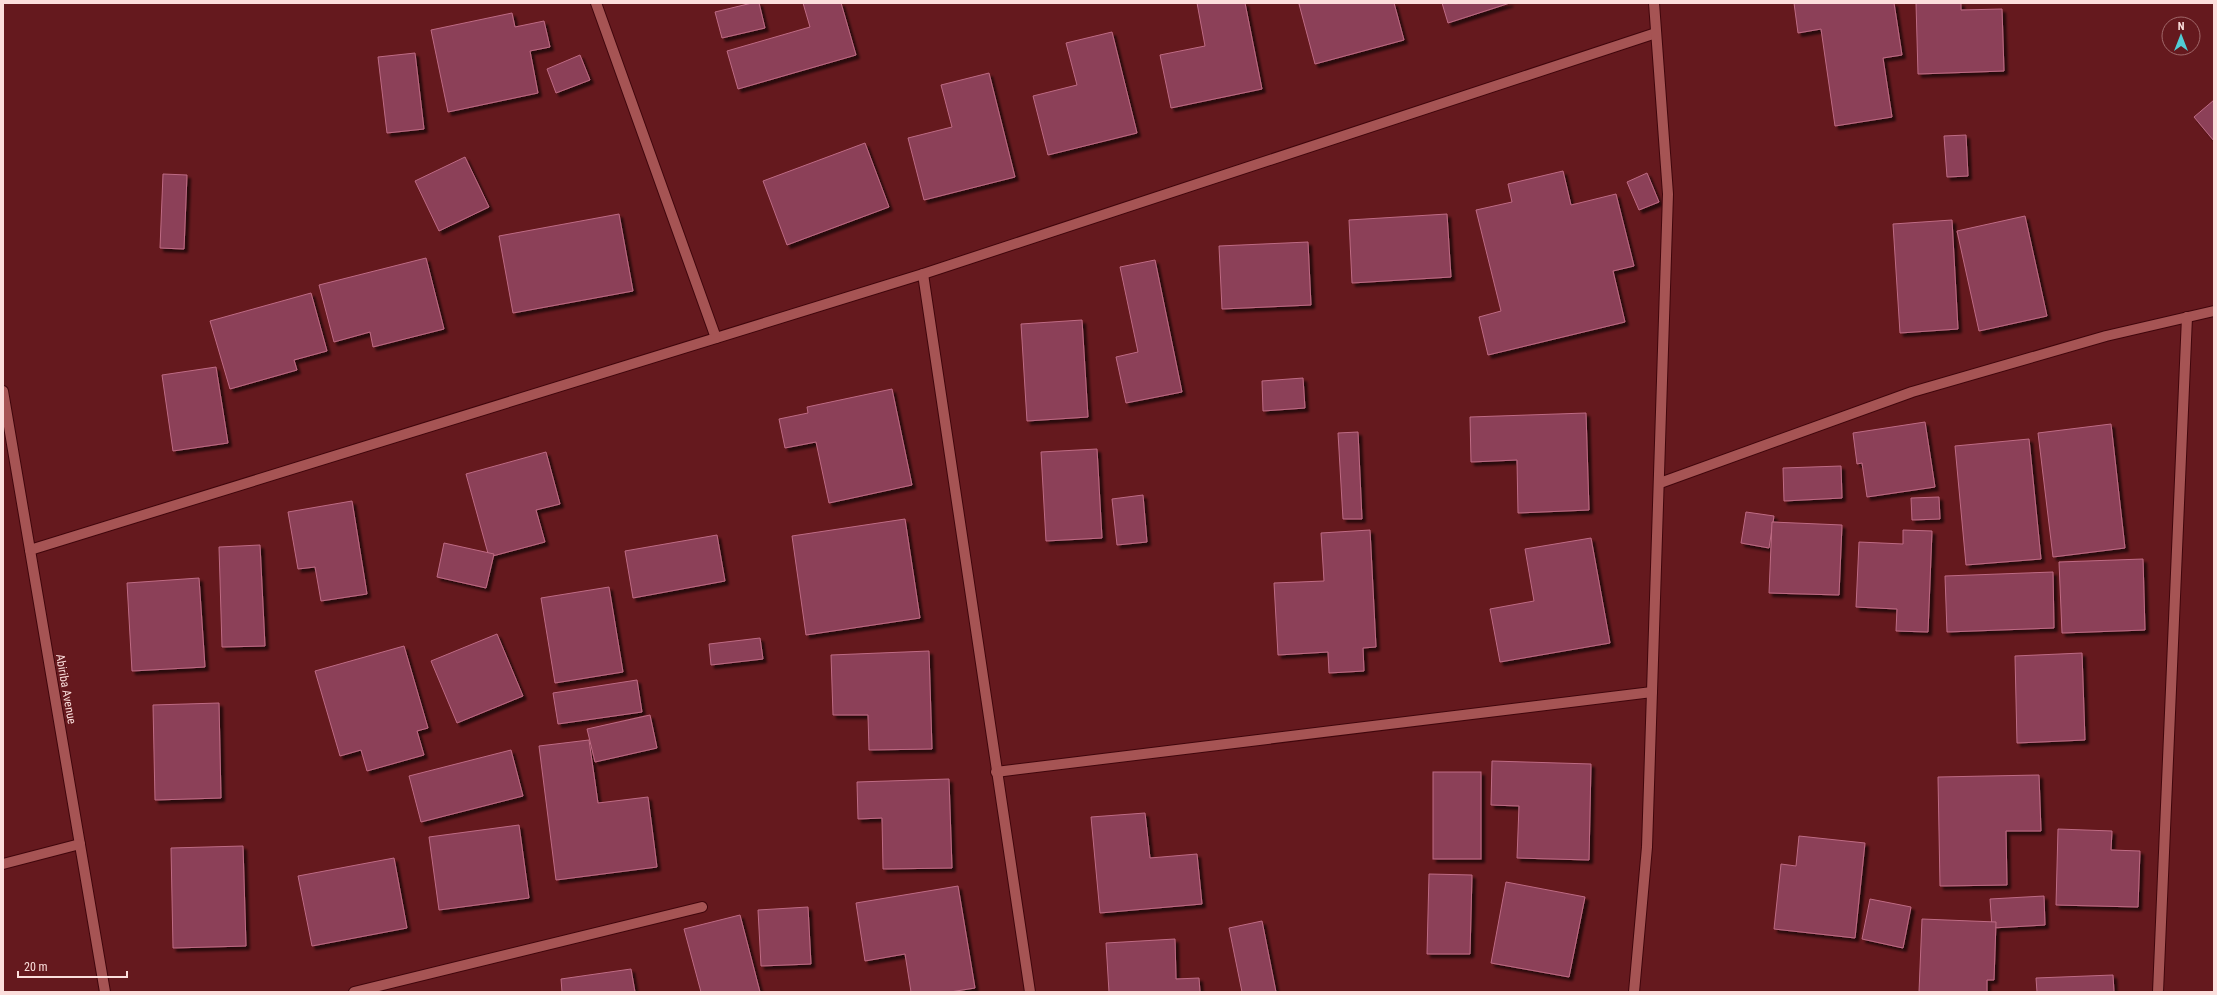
<svg xmlns="http://www.w3.org/2000/svg" width="2217" height="995" viewBox="0 0 2217 995" font-family="'Roboto Condensed',sans-serif">
  <style>
    .building { fill: #8c3f58; stroke: #be6b84; filter: url(#shadow) }
    .lines { fill: none; stroke-linecap: round; stroke-linejoin: round }
    .minor-casing { stroke: #40060c; stroke-width: 12 }
    .minor { stroke: #a65454; stroke-width: 10 }
    .labels { text-anchor: middle; dominant-baseline: central; stroke-width: 4; stroke-linejoin: round; paint-order: stroke }
    .street-label { font-size: 12px; fill: #fbdedc; stroke: #65191e }
  </style>
  <defs>
    <filter id="shadow"><feDropShadow dx="3.5" dy="3.5" stdDeviation="1" flood-color="#0009"/></filter>
  </defs>
  <rect width="100%" height="100%" fill="#65191e"/>
  <!-- building -->
  <g class="building">
    <polygon points="752,3 759,3 765,28 722,38 715,12"/>
    <polygon points="803,3 841,3 856,55 738,89 727,51 810,27"/>
    <polygon points="1197,3 1245,3 1262,89 1171,108 1160,55 1205,46"/>
    <polygon points="1302,3 1394,3 1404,40 1315,64 1299,4"/>
    <polygon points="1442,3 1510,3 1448,23"/>
    <polygon points="1794,3 1894,3 1902,55 1883,58 1892,117 1835,126 1821,29 1798,33"/>
    <polygon points="1916,3 1961,3 1961,10 2002,9 2004,71 1918,74"/>
    <polygon points="512,13 515,27 544,21 550,47 530,51 538,93 448,112 431,30"/>
    <polygon points="1112,32 1137,133 1048,155 1033,96 1077,85 1066,43"/>
    <polygon points="415,53 424,129 387,133 378,57"/>
    <polygon points="580,55 590,80 556,93 547,69"/>
    <polygon points="989,73 1015,177 924,200 908,138 952,127 941,85"/>
    <polygon points="2214,100 2214,141 2194,117"/>
    <polygon points="1966,135 1968,176 1947,177 1944,136"/>
    <polygon points="865,143 889,207 787,245 763,181"/>
    <polygon points="465,157 489,207 439,231 415,181"/>
    <polygon points="1563,171 1571,205 1616,194 1634,266 1613,271 1625,322 1488,355 1479,317 1501,311 1476,210 1512,202 1508,184"/>
    <polygon points="1647,173 1659,202 1639,210 1627,182"/>
    <polygon points="163,174 187,175 184,249 160,248"/>
    <polygon points="619,214 633,291 513,313 499,236"/>
    <polygon points="1447,214 1451,277 1352,283 1349,220"/>
    <polygon points="2025,216 2047,316 1979,331 1957,231"/>
    <polygon points="1952,220 1958,329 1900,333 1893,224"/>
    <polygon points="1308,242 1311,305 1222,309 1219,246"/>
    <polygon points="426,258 444,329 373,347 370,332 334,342 319,285"/>
    <polygon points="1155,260 1182,392 1126,403 1116,357 1138,352 1120,267"/>
    <polygon points="311,293 327,351 294,360 297,370 230,389 210,321"/>
    <polygon points="1082,320 1088,417 1027,421 1021,324"/>
    <polygon points="216,367 228,443 173,451 162,375"/>
    <polygon points="1303,378 1305,408 1263,411 1262,381"/>
    <polygon points="892,389 912,485 829,503 816,442 785,448 779,419 808,413 807,407"/>
    <polygon points="1586,413 1589,510 1518,513 1517,460 1471,462 1470,417"/>
    <polygon points="1925,422 1935,487 1867,497 1862,463 1857,464 1853,433"/>
    <polygon points="2111,424 2125,548 2053,557 2038,433"/>
    <polygon points="1358,432 1362,519 1343,519 1338,433"/>
    <polygon points="2029,439 2041,559 1966,565 1955,446"/>
    <polygon points="1097,449 1102,538 1046,541 1041,452"/>
    <polygon points="546,452 560,504 536,510 545,542 489,557 466,474"/>
    <polygon points="1841,466 1842,498 1784,501 1783,468"/>
    <polygon points="1143,495 1147,542 1117,545 1112,499"/>
    <polygon points="1939,497 1940,519 1912,520 1911,498"/>
    <polygon points="352,501 367,594 321,601 315,567 298,569 288,512"/>
    <polygon points="1746,512 1774,516 1769,548 1741,543"/>
    <polygon points="905,519 920,618 806,635 792,536"/>
    <polygon points="1772,522 1842,525 1839,595 1769,593"/>
    <polygon points="1370,530 1376,647 1363,648 1364,671 1329,673 1328,652 1278,655 1274,583 1324,581 1321,533"/>
    <polygon points="1903,530 1932,531 1928,632 1896,631 1897,609 1856,607 1859,542 1903,544"/>
    <polygon points="717,535 725,581 633,598 625,551"/>
    <polygon points="1591,538 1610,643 1500,662 1490,609 1534,601 1525,549"/>
    <polygon points="444,543 494,554 486,588 437,577"/>
    <polygon points="260,545 265,646 222,647 219,547"/>
    <polygon points="2143,559 2145,630 2062,633 2059,562"/>
    <polygon points="2053,572 2054,628 1947,632 1945,576"/>
    <polygon points="199,578 205,667 132,671 127,583"/>
    <polygon points="609,587 623,672 555,683 541,598"/>
    <polygon points="497,634 523,696 457,723 431,661"/>
    <polygon points="760,638 763,659 711,665 709,644"/>
    <polygon points="404,646 428,728 417,731 424,755 367,771 361,750 340,756 315,671"/>
    <polygon points="929,651 932,749 869,750 868,715 833,715 831,655"/>
    <polygon points="2082,653 2085,740 2017,743 2015,656"/>
    <polygon points="637,680 642,712 558,724 553,693"/>
    <polygon points="219,703 221,798 155,800 153,705"/>
    <polygon points="650,715 657,748 595,762 587,729"/>
    <polygon points="589,740 598,803 648,797 657,867 556,880 539,746"/>
    <polygon points="511,750 523,796 421,822 409,776"/>
    <polygon points="1492,761 1591,764 1589,860 1517,858 1519,806 1491,805"/>
    <rect x="1433" y="772" width="48" height="87"/>
    <polygon points="2039,775 2041,831 2006,831 2007,885 1940,886 1938,777"/>
    <polygon points="949,779 952,868 883,869 882,818 858,819 857,782"/>
    <polygon points="1145,813 1150,858 1197,854 1202,904 1100,913 1091,817"/>
    <polygon points="519,825 529,898 439,910 429,837"/>
    <polygon points="2058,829 2112,831 2111,850 2140,851 2138,907 2056,905"/>
    <polygon points="1799,836 1865,843 1855,938 1774,929 1781,864 1796,866"/>
    <polygon points="243,846 246,946 173,948 171,848"/>
    <polygon points="394,858 407,928 312,946 298,876"/>
    <polygon points="1429,874 1472,875 1470,954 1427,954"/>
    <polygon points="1506,882 1585,897 1569,977 1491,963"/>
    <polygon points="958,886 975,988 950,992 911,992 905,954 865,961 856,903"/>
    <polygon points="2044,896 2045,925 1992,928 1990,899"/>
    <polygon points="1870,899 1911,907 1903,948 1862,939"/>
    <polygon points="808,907 811,964 761,966 758,910"/>
    <polygon points="740,915 760,992 701,992 684,929"/>
    <polygon points="1922,919 1996,922 1994,980 1987,980 1987,992 1919,992"/>
    <polygon points="1262,921 1276,992 1242,992 1229,928"/>
    <polygon points="1175,939 1176,979 1199,978 1200,992 1109,992 1106,943"/>
    <polygon points="631,969 635,992 562,992 561,979"/>
    <polygon points="2113,975 2114,992 2037,992 2036,978"/>
  </g>
  <g class="lines">
    <!-- minor casing -->
    <g class="minor-casing">
      <g id="minor">
        <polyline points="596,3 716,338"/>
        <polyline points="923,274 1030,992"/>
        <polyline points="3,391 105,992"/>
        <polyline points="1660,483 1912,392 2106,336 2214,311"/>
        <polyline points="30,550 923,274 1656,33"/>
        <polyline points="996,772 1652,692"/>
        <polyline points="3,864 80,844"/>
        <polyline points="354,992 702,907"/>
        <polyline points="1634,992 1647,847 1668,194 1654,3"/>
        <polyline points="2158,992 2187,317"/>
      </g>
    </g>
    <!-- minor -->
    <use href="#minor" class="minor"/>
  </g>
  <g class="labels">
    <!-- street labels -->
    <g class="street-label">
      <text transform="translate(66 689) rotate(80)">Abiriba Avenue</text>
    </g>
  </g>
  <!-- border -->
  <rect width="2217" height="995" fill="none" stroke="#fbdedc" stroke-width="8"/>
  <!-- north arrow -->
  <g transform="translate(2181 36)"><circle r="19" fill="#65191e" stroke="#a1686a"/>
  <path d="M0-3L7 15L0 10L-7 15Z" fill="#51ccd4"/>
  <text y="-6" font-size="11" font-weight="bold" text-anchor="middle" fill="#fbdedc">N</text>
  </g>
  <!-- scale -->
  <path d="M18 971v6h109v-6" fill="none" stroke="#fbdedc" stroke-width="2"/>
  <text x="24" y="971" font-size="12" fill="#fbdedc" stroke="#65191e" stroke-width="3" paint-order="stroke">20 m</text>
</svg>
